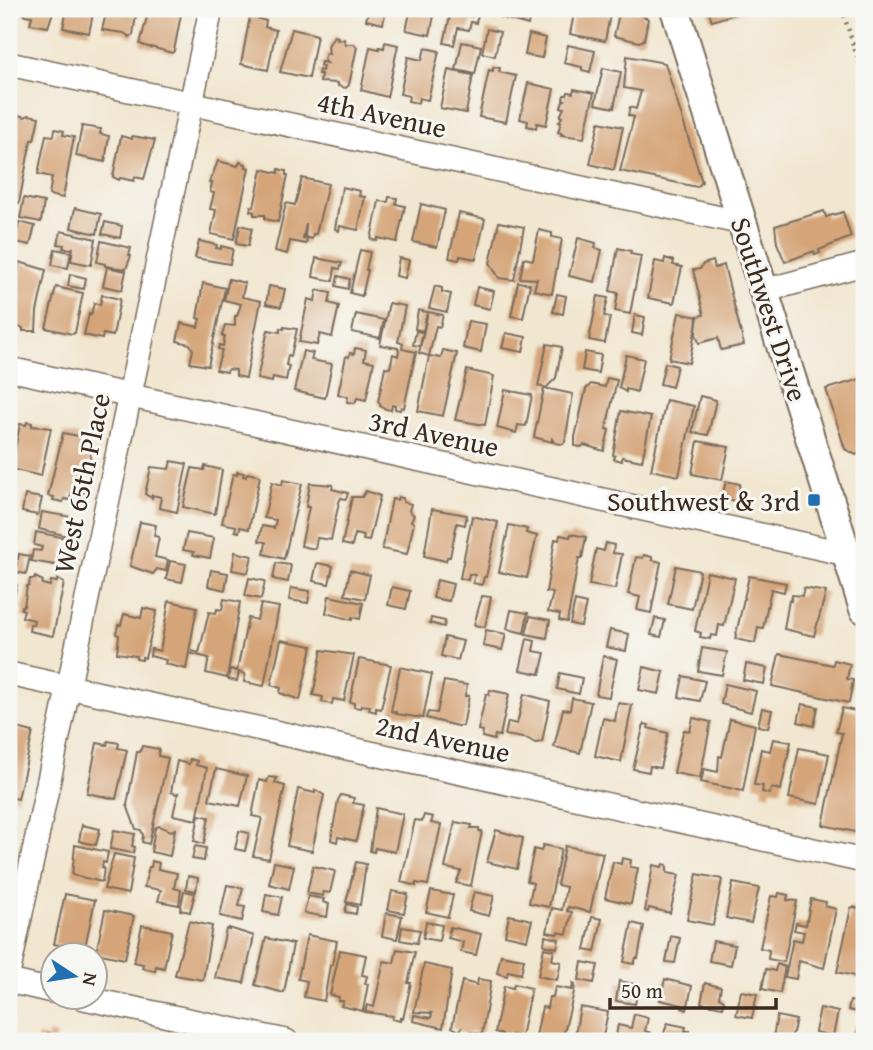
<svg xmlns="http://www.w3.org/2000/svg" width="873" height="1050" viewBox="0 0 873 1050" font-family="'Gentium Book Plus',serif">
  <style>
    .building { fill: #d5a579 }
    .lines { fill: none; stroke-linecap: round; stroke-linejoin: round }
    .minor-casing { stroke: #7b6c5c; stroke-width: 26 }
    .tertiary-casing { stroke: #7b6c5c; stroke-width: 32 }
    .path { stroke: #7b6c5c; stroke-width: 4.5; stroke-dasharray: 2 5; stroke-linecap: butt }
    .minor { stroke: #fff; stroke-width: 23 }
    .tertiary { stroke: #fff; stroke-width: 28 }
    .poi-dot { fill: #1f6fb2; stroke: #f6f6f2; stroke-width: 2.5 }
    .labels { text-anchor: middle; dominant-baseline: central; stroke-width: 6; stroke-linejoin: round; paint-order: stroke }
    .street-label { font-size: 28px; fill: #3b2a1e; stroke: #f6f6f2 }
    .poi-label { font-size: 28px; fill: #3b2a1e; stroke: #f6f6f2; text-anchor: end }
  </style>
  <rect width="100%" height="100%" fill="#f6f6f2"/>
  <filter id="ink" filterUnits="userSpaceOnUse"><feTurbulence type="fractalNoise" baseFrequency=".0143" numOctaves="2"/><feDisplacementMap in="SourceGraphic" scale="14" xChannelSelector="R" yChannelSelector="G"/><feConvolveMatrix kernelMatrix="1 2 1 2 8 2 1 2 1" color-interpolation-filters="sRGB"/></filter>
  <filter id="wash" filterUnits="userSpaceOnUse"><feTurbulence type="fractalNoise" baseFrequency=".00686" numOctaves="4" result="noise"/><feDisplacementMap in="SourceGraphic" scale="28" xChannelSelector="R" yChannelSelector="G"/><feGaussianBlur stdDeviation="1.57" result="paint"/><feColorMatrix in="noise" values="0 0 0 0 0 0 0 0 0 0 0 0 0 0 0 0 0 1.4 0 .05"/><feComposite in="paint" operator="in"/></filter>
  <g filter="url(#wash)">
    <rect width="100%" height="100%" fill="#f1e6cf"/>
    <g id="blocks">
      <!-- building -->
      <g class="building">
        <polygon points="25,9 54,9 48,27 30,24 32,16 24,15"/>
        <polygon points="67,9 94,9 89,33 63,28"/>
        <polygon points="107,9 137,9 133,35 130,37 124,33 102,30"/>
        <polygon points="149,9 182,9 174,51 172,53 151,47 151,48 140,44"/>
        <polygon points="369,9 386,9 383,24 366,20"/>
        <polygon points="411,9 435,11 430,35 406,30"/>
        <polygon points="501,9 531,9 528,25 499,17"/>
        <polygon points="575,9 608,9 607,14 610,15 605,41 570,34"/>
        <polygon points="620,9 644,9 643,16 648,19 644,40 639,42 614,36"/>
        <polygon points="708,9 751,9 712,21"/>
        <polygon points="451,12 472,16 472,14 478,15 476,23 471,22 469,30 458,28 454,45 444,43"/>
        <polygon points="250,16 266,21 265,27 276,30 268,70 241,64"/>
        <polygon points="292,29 317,35 309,78 280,72"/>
        <polygon points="487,29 500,32 495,56 482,53"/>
        <polygon points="529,34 546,38 542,58 525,55"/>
        <polygon points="334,36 338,37 337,40 344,39 345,44 354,44 357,47 349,85 346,88 338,86 338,83 320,82 321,74 318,74 319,70 322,71 323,66 320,66 321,62 327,63 324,60 326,53 329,54 328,46"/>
        <polygon points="385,42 398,45 387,97 361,90 370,47 379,49 379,47 384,48"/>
        <polygon points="462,42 481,46 475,74 456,70"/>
        <polygon points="568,45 595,51 590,72 582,70 582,67 564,63"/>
        <polygon points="425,48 439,51 428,100 419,98 418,103 408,101 409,96 400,94 408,57 422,60"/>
        <polygon points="627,56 665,63 702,182 697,187 620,171 634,117 628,115 630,107 636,109 641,91 624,88"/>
        <polygon points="493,67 500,68 499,72 516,76 506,122 479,117 489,70 493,71"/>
        <polygon points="603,68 621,72 614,108 595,104"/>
        <polygon points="448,70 473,75 466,113 440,108"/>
        <polygon points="528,83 554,89 546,125 537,123 536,128 527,126 528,121 520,119"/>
        <polygon points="574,89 594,93 584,138 561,135 562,133 558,132 561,122 559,122 562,117 560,116 564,108 561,107 563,101 565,100 563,99 564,95 567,95 568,92 573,93"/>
        <polygon points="10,112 25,117 29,115 39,117 34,140 31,140 19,203 9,201"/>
        <polygon points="599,122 623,127 614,170 590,164"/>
        <polygon points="82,126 101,129 100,134 109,136 105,162 76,156"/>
        <polygon points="55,129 64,131 63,135 74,137 63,198 49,195 52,177 38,174 46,135 54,136"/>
        <polygon points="121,136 132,139 132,136 155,140 144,179 135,177 134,181 120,178 119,180 113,177"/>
        <polygon points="218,161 238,166 240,162 246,164 246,167 249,168 234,239 211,234 216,210 210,209 214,193 210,192 212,183 209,183"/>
        <polygon points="262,169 278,173 279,169 286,171 286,175 288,175 278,222 265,219 265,215 254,215 254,212 250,211 251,206 254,207"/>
        <polygon points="302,178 328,184 316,234 313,234 312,239 305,237 306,224 303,239 307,240 306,244 290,241 287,254 275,251 286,203 295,205"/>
        <polygon points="342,187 360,191 359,196 365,197 358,230 340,226 339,231 335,229"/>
        <polygon points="389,197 397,198 396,204 405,206 397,242 378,238 377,241 371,239 379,201 388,202"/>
        <polygon points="24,198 44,202 41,222 20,218"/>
        <polygon points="421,204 445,210 437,247 413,242"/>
        <polygon points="75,208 101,214 97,234 71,228"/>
        <polygon points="824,211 826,217 843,212 851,237 819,250 820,253 815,255 814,251 785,262 777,243 775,226"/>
        <polygon points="459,213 485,219 476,259 460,256 459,260 449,258"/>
        <polygon points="19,222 35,226 30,245 15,242"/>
        <polygon points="105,222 122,226 120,238 102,234"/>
        <polygon points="499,222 524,227 514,280 499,278 490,263"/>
        <polygon points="240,225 252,228 248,246 236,244"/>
        <polygon points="539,230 552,233 552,237 562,239 552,294 534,290 537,279 520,278 524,258 533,260"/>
        <polygon points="61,231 96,239 91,265 71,261 73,247 72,249 63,248 64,245 58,244"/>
        <polygon points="578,238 596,243 595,248 602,250 595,282 569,276"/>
        <polygon points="101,241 131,248 129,255 131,256 126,269 105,266 105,264 97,262"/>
        <polygon points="199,241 217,245 216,248 221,249 221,246 233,249 230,264 195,258"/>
        <polygon points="618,248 631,251 630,254 641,256 630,314 615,311 618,293 610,291"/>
        <polygon points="55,249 71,252 68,268 52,265"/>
        <polygon points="360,250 370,252 366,270 368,270 362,296 350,293"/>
        <polygon points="316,258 342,263 340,269 335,268 333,281 313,277"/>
        <polygon points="399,258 409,260 405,278 396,276"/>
        <polygon points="665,258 674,261 673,265 682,267 674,303 648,298 655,261 664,263"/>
        <polygon points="713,261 715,268 724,265 744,345 721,350 718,338 699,343 696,334 697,316 704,315 693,270 700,269 703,264"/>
        <polygon points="19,262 46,270 37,312 36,331 23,331 23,328 13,326 15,320 9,317"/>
        <polygon points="107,267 126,271 122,290 103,286"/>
        <polygon points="70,274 86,278 84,289 68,286"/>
        <polygon points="338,276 350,279 348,289 336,286"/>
        <polygon points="229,279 245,283 242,297 261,301 246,378 236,376 236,370 228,369 227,372 216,370 222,350 218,349 219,345 223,346 225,336 222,336 225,325 235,326 235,316 237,316 241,304 224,300"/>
        <polygon points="518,282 530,284 523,318 511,316"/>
        <polygon points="203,283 225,288 208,366 190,363 193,350 190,344 177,341 181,323 198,327 200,319 197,318"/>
        <polygon points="269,286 285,289 281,307 266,304"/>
        <polygon points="435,286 442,288 442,292 451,294 447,312 429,308"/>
        <polygon points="56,287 83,293 75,333 72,334 46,328"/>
        <polygon points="477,287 494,291 490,309 473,305"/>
        <polygon points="317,290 331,293 329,303 339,306 332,337 320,334 317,345 299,342 308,299 315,301"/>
        <polygon points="557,294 566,296 563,314 553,312"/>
        <polygon points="102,295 120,299 113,336 103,334 102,339 84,335 89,314 91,315 94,303 100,305"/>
        <polygon points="598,296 608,298 604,316 610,317 605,343 589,340"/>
        <polygon points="389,303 405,306 398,342 403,343 402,349 416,352 404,408 401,407 400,410 395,409 395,406 392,405 391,410 386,409 380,406 380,403 378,402 385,367 390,368 393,354 398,356 399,351 398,348 380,345"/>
        <polygon points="418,310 427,312 423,331 415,329"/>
        <polygon points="428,312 443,315 440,327 436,326 429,356 441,358 443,350 457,353 443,416 418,411 429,356 419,353"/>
        <polygon points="679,313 698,317 689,363 669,359"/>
        <polygon points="356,314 384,320 380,338 352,332"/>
        <polygon points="635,315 645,317 642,335 632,333"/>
        <polygon points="468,321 486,324 481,352 463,348"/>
        <polygon points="284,327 297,329 291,356 288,355 286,365 289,366 286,380 273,377 272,382 257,379 268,330 280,332 280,328 284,329"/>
        <polygon points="416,331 423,332 420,346 413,345"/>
        <polygon points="506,333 526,337 523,352 502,348"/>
        <polygon points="547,344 562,347 556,378 546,388 538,386"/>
        <polygon points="355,348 366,350 364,360 374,362 366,400 357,398 355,403 347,402 348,397 338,394 346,356 349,357 350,353 354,354"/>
        <polygon points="303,351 313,353 311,360 332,364 325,398 294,391"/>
        <polygon points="585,352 601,355 598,373 582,370"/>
        <polygon points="626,355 644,359 637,392 626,389 626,392 619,388"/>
        <polygon points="665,363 677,366 672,387 660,384"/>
        <polygon points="467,370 494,376 485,425 455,420"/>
        <polygon points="607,378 617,380 606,429 609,430 604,451 584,445 581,447 575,446 575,437 586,389 591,384 605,387"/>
        <polygon points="864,378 864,452 856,455 845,449 826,389"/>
        <polygon points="544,388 573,394 565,442 562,444 555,443 552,439 552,442 534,437"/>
        <polygon points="505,390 532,395 526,426 518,425 516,433 497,428"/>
        <polygon points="700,396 716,400 708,435 692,432"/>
        <polygon points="666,400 694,406 679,476 651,470"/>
        <polygon points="621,411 651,417 642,461 622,457 622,461 614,459 615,456 613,455"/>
        <polygon points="27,422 32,423 32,426 51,428 41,476 11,469 20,424 26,425"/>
        <polygon points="63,433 84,437 81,449 91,451 84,493 71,493 70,500 64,499 63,502 53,500 54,497 48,496"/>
        <polygon points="698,441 729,447 722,480 692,474"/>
        <polygon points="171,461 187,464 177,512 159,508 161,497 152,495 152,498 145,494 151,467 169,469"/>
        <polygon points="205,466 222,470 215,514 183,507 192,468 204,470"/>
        <polygon points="237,472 244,473 243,476 246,477 247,473 260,476 249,529 240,527 239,532 235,531 236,526 222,523 233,474 237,475"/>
        <polygon points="283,480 302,484 284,559 264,554 266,542 259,541 262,526 274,528 276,520 264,518 272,482 282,485"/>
        <polygon points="726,481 740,484 736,501 722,498"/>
        <polygon points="310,483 333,485 332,489 348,493 346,499 341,498 339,502 331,540 317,538 315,549 301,546 309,507 306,507"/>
        <polygon points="366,491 380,496 369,541 363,540 364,536 355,534 352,546 342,544 352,497 362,497"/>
        <polygon points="25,495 42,498 38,515 22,512"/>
        <polygon points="398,497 403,498 403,502 411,504 409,511 414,515 411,521 414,523 407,554 382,549 392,499 397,500"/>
        <polygon points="432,509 467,515 465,525 457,523 450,557 447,557 446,561 424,556"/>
        <polygon points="42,512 72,517 68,536 39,529"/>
        <polygon points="472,516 498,522 486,577 484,577 482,585 473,583 475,575 469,574 468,580 460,578"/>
        <polygon points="140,522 156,525 154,536 159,537 155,557 168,560 166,571 157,569 153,574 130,566"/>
        <polygon points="509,525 527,529 526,533 537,536 527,578 499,572"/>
        <polygon points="36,532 66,538 61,566 31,561 33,550 41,551 42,547 34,545"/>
        <polygon points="187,533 214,538 210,558 193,555 194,552 183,550"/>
        <polygon points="571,534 586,537 582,558 579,558 567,622 559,620 560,614 548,612 553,593 546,592 555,539 559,540 560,535 570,537"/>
        <polygon points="606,543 614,545 613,553 622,554 615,589 589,585 596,549 604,551"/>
        <polygon points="235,552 252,556 248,573 232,570"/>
        <polygon points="19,554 30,556 26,574 15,572 17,563 11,562 12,558 18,559"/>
        <polygon points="644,555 652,557 652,560 661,562 651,613 637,610 640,597 628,594 636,557 643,558"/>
        <polygon points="170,561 186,564 182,582 166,579"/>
        <polygon points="276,563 291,565 288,582 273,579"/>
        <polygon points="317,563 333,566 329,584 313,581"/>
        <polygon points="676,566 700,571 692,609 668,604"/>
        <polygon points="211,570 228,573 225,590 208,586"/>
        <polygon points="350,570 370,575 365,599 345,595"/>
        <polygon points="707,572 735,578 724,626 719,625 717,636 711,635 710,639 700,637 701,633 695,631"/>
        <polygon points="749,576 786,583 784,592 771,589 763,628 758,627 755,643 735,639"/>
        <polygon points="35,577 43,581 42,584 50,586 51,581 57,582 57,579 64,583 53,636 29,631 30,624 33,625 34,620 22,617 24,610 21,609 22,606 24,606 27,586 29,586 30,579 35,579"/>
        <polygon points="249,578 265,581 261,599 245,596"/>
        <polygon points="437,580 453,584 449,601 433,598"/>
        <polygon points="9,583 17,585 10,617 9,617"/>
        <polygon points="392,587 410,591 406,609 388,605"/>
        <polygon points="291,588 310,591 308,603 289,600"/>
        <polygon points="804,588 826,592 814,636 784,629 789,600 791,601 792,595 802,596"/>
        <polygon points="329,596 363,603 360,619 352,617 352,620 326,613"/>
        <polygon points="482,596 491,597 485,627 474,625"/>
        <polygon points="224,599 240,602 227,678 206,673 209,658 192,654 192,651 199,653 209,612 216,613 217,609 222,610"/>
        <polygon points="169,601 197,607 186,669 165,664 166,660 150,656 151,649 160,651"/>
        <polygon points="575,601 586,604 581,626 570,624"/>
        <polygon points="261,604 279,607 264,686 244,682 245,674 239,672 237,681 228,679 230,669 237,671 248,618 257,620"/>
        <polygon points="143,608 157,611 145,658 142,657 142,660 136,659 136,656 117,653 119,635 116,634 118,625 121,625 124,614 141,618"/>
        <polygon points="511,610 528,613 524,633 507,629"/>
        <polygon points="530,616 550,620 547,638 526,634"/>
        <polygon points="431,618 445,621 444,627 430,623"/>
        <polygon points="655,618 665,620 661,637 651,635"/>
        <polygon points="486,630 506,634 502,650 483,646"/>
        <polygon points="610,630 629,634 626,651 606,647"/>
        <polygon points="445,637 463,641 458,660 441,656"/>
        <polygon points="527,639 535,641 533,651 545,653 540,674 520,670"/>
        <polygon points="281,640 312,646 300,700 280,693 281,688 271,685"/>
        <polygon points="702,648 727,652 722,675 698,671"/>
        <polygon points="322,650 354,655 344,701 333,699 332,704 322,702 323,697 313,695"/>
        <polygon points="779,654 833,665 834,660 850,664 847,679 853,680 849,703 772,686"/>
        <polygon points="603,656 617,659 609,697 596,695"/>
        <polygon points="359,659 391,665 381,709 376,708 376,712 369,710 370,706 361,705 361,708 354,707 354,703 350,702"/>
        <polygon points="746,664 767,668 764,684 743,680"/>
        <polygon points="400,667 432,674 423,718 396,714 396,712 391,711"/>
        <polygon points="644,667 664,672 659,694 639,690"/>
        <polygon points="560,673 582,678 579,694 557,689"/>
        <polygon points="683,676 705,681 700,701 679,697"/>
        <polygon points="444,681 467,685 465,696 469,696 463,726 457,726 426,718 428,712 437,713"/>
        <polygon points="725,684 756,691 751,712 721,704"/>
        <polygon points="490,690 509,694 500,736 495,735 494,740 482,737 483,731 478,730 486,694 489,695"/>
        <polygon points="524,694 550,701 542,742 535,743 528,739 505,735 508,722 517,724"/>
        <polygon points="572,698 591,702 580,753 554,747 563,709 570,710"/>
        <polygon points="618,703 632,705 621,762 595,756 603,718 615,721"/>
        <polygon points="802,704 818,707 814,726 798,722"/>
        <polygon points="762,708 772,710 768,728 758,726"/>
        <polygon points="842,708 864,713 864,834 823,825 842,733 836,732"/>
        <polygon points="693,718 711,722 700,778 674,773 682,736 684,730 690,731"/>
        <polygon points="730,719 755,725 743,791 701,782 704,769 718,772 719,756 722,757"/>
        <polygon points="644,724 649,725 648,728 668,733 660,768 650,766 649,772 633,769"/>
        <polygon points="9,726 33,732 18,799 9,797"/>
        <polygon points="773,739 791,742 781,790 771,788 770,794 762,792 763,786 754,785 761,749 770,751"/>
        <polygon points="108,741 119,743 118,748 127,750 116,799 87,793 97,743 107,745"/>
        <polygon points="142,746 159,749 158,756 168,758 149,844 142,842 143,835 141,830 136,829 127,805 137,752 140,752"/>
        <polygon points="799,748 829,754 819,804 789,798"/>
        <polygon points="190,759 197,761 196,765 207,768 197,820 173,815 178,793 176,794 171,792 177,761 189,764"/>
        <polygon points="216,769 247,776 240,806 209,800"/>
        <polygon points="269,777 277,778 275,783 285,786 269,859 253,856 262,818 252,816 259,780 267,782"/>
        <polygon points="298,789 315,793 315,790 324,795 312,851 287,846"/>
        <polygon points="341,795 354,798 353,803 364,805 356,841 338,837 337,842 331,840 338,800"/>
        <polygon points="376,808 403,814 395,852 375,848 374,852 370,851"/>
        <polygon points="199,815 209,817 204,844 194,841"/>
        <polygon points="424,815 433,817 431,823 441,825 428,885 416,883 416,886 401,882 415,820 422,821"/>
        <polygon points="455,822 472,825 471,828 479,828 479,831 482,831 471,886 456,883 461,871 445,868"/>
        <polygon points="82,825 100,829 96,845 79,841"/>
        <polygon points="159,826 171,831 175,829 170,856 151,852 155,828"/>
        <polygon points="114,830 135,834 132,846 135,847 133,853 110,849"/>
        <polygon points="496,830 523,838 517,869 487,862"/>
        <polygon points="239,831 249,833 245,851 235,849"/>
        <polygon points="75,845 108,852 106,863 103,862 102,868 104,868 102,882 72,875"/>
        <polygon points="543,845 561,849 549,907 529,903 533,883 527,881 534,849 541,851"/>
        <polygon points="195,846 206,848 204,861 192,859"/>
        <polygon points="565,846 603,853 590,912 568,907 567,911 572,912 567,934 558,932 557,934 547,932 552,908 562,910 566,887 557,885"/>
        <polygon points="114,854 134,858 128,894 104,889"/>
        <polygon points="622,858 631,860 630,867 638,868 631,904 605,898 613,862 621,864"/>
        <polygon points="152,861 159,863 158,869 177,873 174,888 181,890 179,905 158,901 161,890 144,887 149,867 151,867"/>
        <polygon points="274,862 294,866 289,889 269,884"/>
        <polygon points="356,862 366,864 360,905 346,902"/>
        <polygon points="663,864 667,865 667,873 679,875 670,913 649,908 648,912 645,911 653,865 662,867"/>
        <polygon points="313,866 335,871 330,893 323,892 323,896 307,893"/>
        <polygon points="697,874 722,879 713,925 687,920"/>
        <polygon points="188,876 198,878 196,891 186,889"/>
        <polygon points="733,883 759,888 751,923 726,918"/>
        <polygon points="227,885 243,888 239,906 245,907 242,921 220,916"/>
        <polygon points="184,891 195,893 190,912 180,910"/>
        <polygon points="392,891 408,894 404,913 388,910"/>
        <polygon points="431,891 453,895 448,917 426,912"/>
        <polygon points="474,892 494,896 489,916 469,911"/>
        <polygon points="779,893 788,895 787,900 797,901 784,962 768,959 769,950 760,948 771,896 778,897"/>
        <polygon points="65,894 95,900 85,947 74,945 73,948 54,944"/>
        <polygon points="266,894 282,897 278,915 263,912"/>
        <polygon points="308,896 324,899 323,902 329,904 327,917 304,913"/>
        <polygon points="811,899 826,902 825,906 836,909 824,968 799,961 796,979 785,977 793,939 802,941 804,932 794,930 796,923 806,925"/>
        <polygon points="347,904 357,907 356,914 345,912"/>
        <polygon points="853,907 864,910 864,978 857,976 857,979 854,978 854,976 837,972 851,908"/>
        <polygon points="105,910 134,916 125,959 96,953"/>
        <polygon points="386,913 402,916 397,939 382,936"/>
        <polygon points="509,915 532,920 527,940 505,935"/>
        <polygon points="592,917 602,919 595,952 585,950"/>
        <polygon points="189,921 212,926 203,980 175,975"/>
        <polygon points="426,922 442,925 439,941 423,938"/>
        <polygon points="632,923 644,926 638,958 636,958 634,964 624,962"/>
        <polygon points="142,925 172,931 164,968 156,966 155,971 142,968 143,964 134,962"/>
        <polygon points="402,927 420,930 417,943 400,940"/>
        <polygon points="450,927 481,934 476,955 461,952 463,942 448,938"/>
        <polygon points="229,928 254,936 244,983 215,978 226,929 229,930"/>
        <polygon points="307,935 337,941 332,965 330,965 324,1001 304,997 307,981 298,979"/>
        <polygon points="545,936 559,939 557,948 544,945"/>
        <polygon points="671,936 680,938 675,963 666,962"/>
        <polygon points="266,938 293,944 284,993 255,985"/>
        <polygon points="713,941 735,945 731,965 709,961"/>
        <polygon points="544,948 554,950 552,960 561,962 557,980 538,976"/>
        <polygon points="397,949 415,952 408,983 411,983 403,1019 400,1018 400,1021 392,1019 393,1016 365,1012 367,1005 374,1007 384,961 394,963"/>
        <polygon points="340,950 366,955 362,975 367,976 365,984 368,984 363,1011 341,1006 343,1001 338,1001 339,997 330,995"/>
        <polygon points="501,955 524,959 521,974 508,971 507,976 497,973"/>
        <polygon points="582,962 598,965 594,983 579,980"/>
        <polygon points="424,964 452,970 443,1028 413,1021 414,1015 431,1018 432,1013 414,1012"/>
        <polygon points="777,964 785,967 780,993 762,989 766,969 775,971"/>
        <polygon points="478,979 491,981 482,1034 470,1032 469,1035 460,1033 461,1029 459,1031 452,1027 462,981 477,985"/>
        <polygon points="665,979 692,986 687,1010 682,1008 682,1005 660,1000"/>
        <polygon points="619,981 639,985 635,1004 616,1001"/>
        <polygon points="573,983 575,984 574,992 562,1041 535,1041 542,1007 547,1008 549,997 553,997 555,987 572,990"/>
        <polygon points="705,983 721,987 719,997 724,1000 723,1007 701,1003"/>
        <polygon points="514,984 531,988 521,1037 512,1035 511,1041 502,1039 502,1034 495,1032 504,986 513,988"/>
        <polygon points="741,991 757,994 752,1018 736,1015"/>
        <polygon points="850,1001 861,1003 858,1012 848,1010"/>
        <polygon points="580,1007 608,1012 602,1041 574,1041"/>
        <polygon points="820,1008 838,1012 833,1036 815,1032"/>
        <polygon points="634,1014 648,1018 645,1031 651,1033 649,1041 615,1041 618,1025 631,1028"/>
        <polygon points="777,1016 796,1020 791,1040 773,1037"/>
        <polygon points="860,1020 864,1021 864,1041 855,1041"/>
        <polygon points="667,1023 686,1027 685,1031 690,1031 688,1041 662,1041"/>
        <polygon points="48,1033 56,1035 55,1041 37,1041 38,1036 48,1038"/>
        <polygon points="705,1035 725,1039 724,1041 703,1041"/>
      </g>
    </g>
  </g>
  <g filter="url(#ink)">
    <use href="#blocks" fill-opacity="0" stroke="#7b6c5c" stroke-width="2"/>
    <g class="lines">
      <!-- minor casing -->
      <g class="minor-casing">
        <g id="minor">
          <polyline points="9,64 743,223"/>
          <polyline points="763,291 864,264"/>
          <polyline points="9,369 847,554"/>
          <polyline points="9,674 864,861"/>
          <polyline points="9,970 211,9"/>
          <polyline points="9,981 52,991"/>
          <polyline points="84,998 286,1041"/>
        </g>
      </g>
      <!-- tertiary casing -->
      <g class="tertiary-casing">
        <polyline id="tertiary" points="675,9 864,609"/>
      </g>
      <!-- path -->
      <g class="path">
        <polyline points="842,9 864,79"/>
        <polyline points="859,9 864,26"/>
      </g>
      <!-- minor -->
      <use href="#minor" class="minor"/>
      <!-- tertiary -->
      <use href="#tertiary" class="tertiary"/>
    </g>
  </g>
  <!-- markers -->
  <rect class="poi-dot" x="807" y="493" width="14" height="14" rx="3.5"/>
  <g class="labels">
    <!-- street labels -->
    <g class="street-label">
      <text transform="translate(382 114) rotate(12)">4th Avenue</text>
      <text transform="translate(770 309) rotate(72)">Southwest Drive</text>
      <text transform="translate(434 433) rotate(12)">3rd Avenue</text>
      <text transform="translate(81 483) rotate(-78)">West 65th Place</text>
      <text transform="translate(443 738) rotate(12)">2nd Avenue</text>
    </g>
    <!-- poi labels -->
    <g class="poi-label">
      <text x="800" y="500">Southwest &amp; 3rd</text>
    </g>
  </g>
  <!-- margin -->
  <rect width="873" height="1050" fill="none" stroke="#f6f6f2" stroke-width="35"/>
  <!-- north arrow -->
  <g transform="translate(74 976) rotate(102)"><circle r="33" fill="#f6f6f2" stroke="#aba49d" stroke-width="2"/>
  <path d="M0-5L12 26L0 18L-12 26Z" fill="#1f6fb2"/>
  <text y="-10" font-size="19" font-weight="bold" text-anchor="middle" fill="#3b2a1e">N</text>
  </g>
  <!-- scale -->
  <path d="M610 998v10h166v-10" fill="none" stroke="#3b2a1e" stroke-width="3.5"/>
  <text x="621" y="998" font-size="21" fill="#3b2a1e" stroke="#f6f6f2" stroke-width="5" paint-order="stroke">50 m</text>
</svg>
